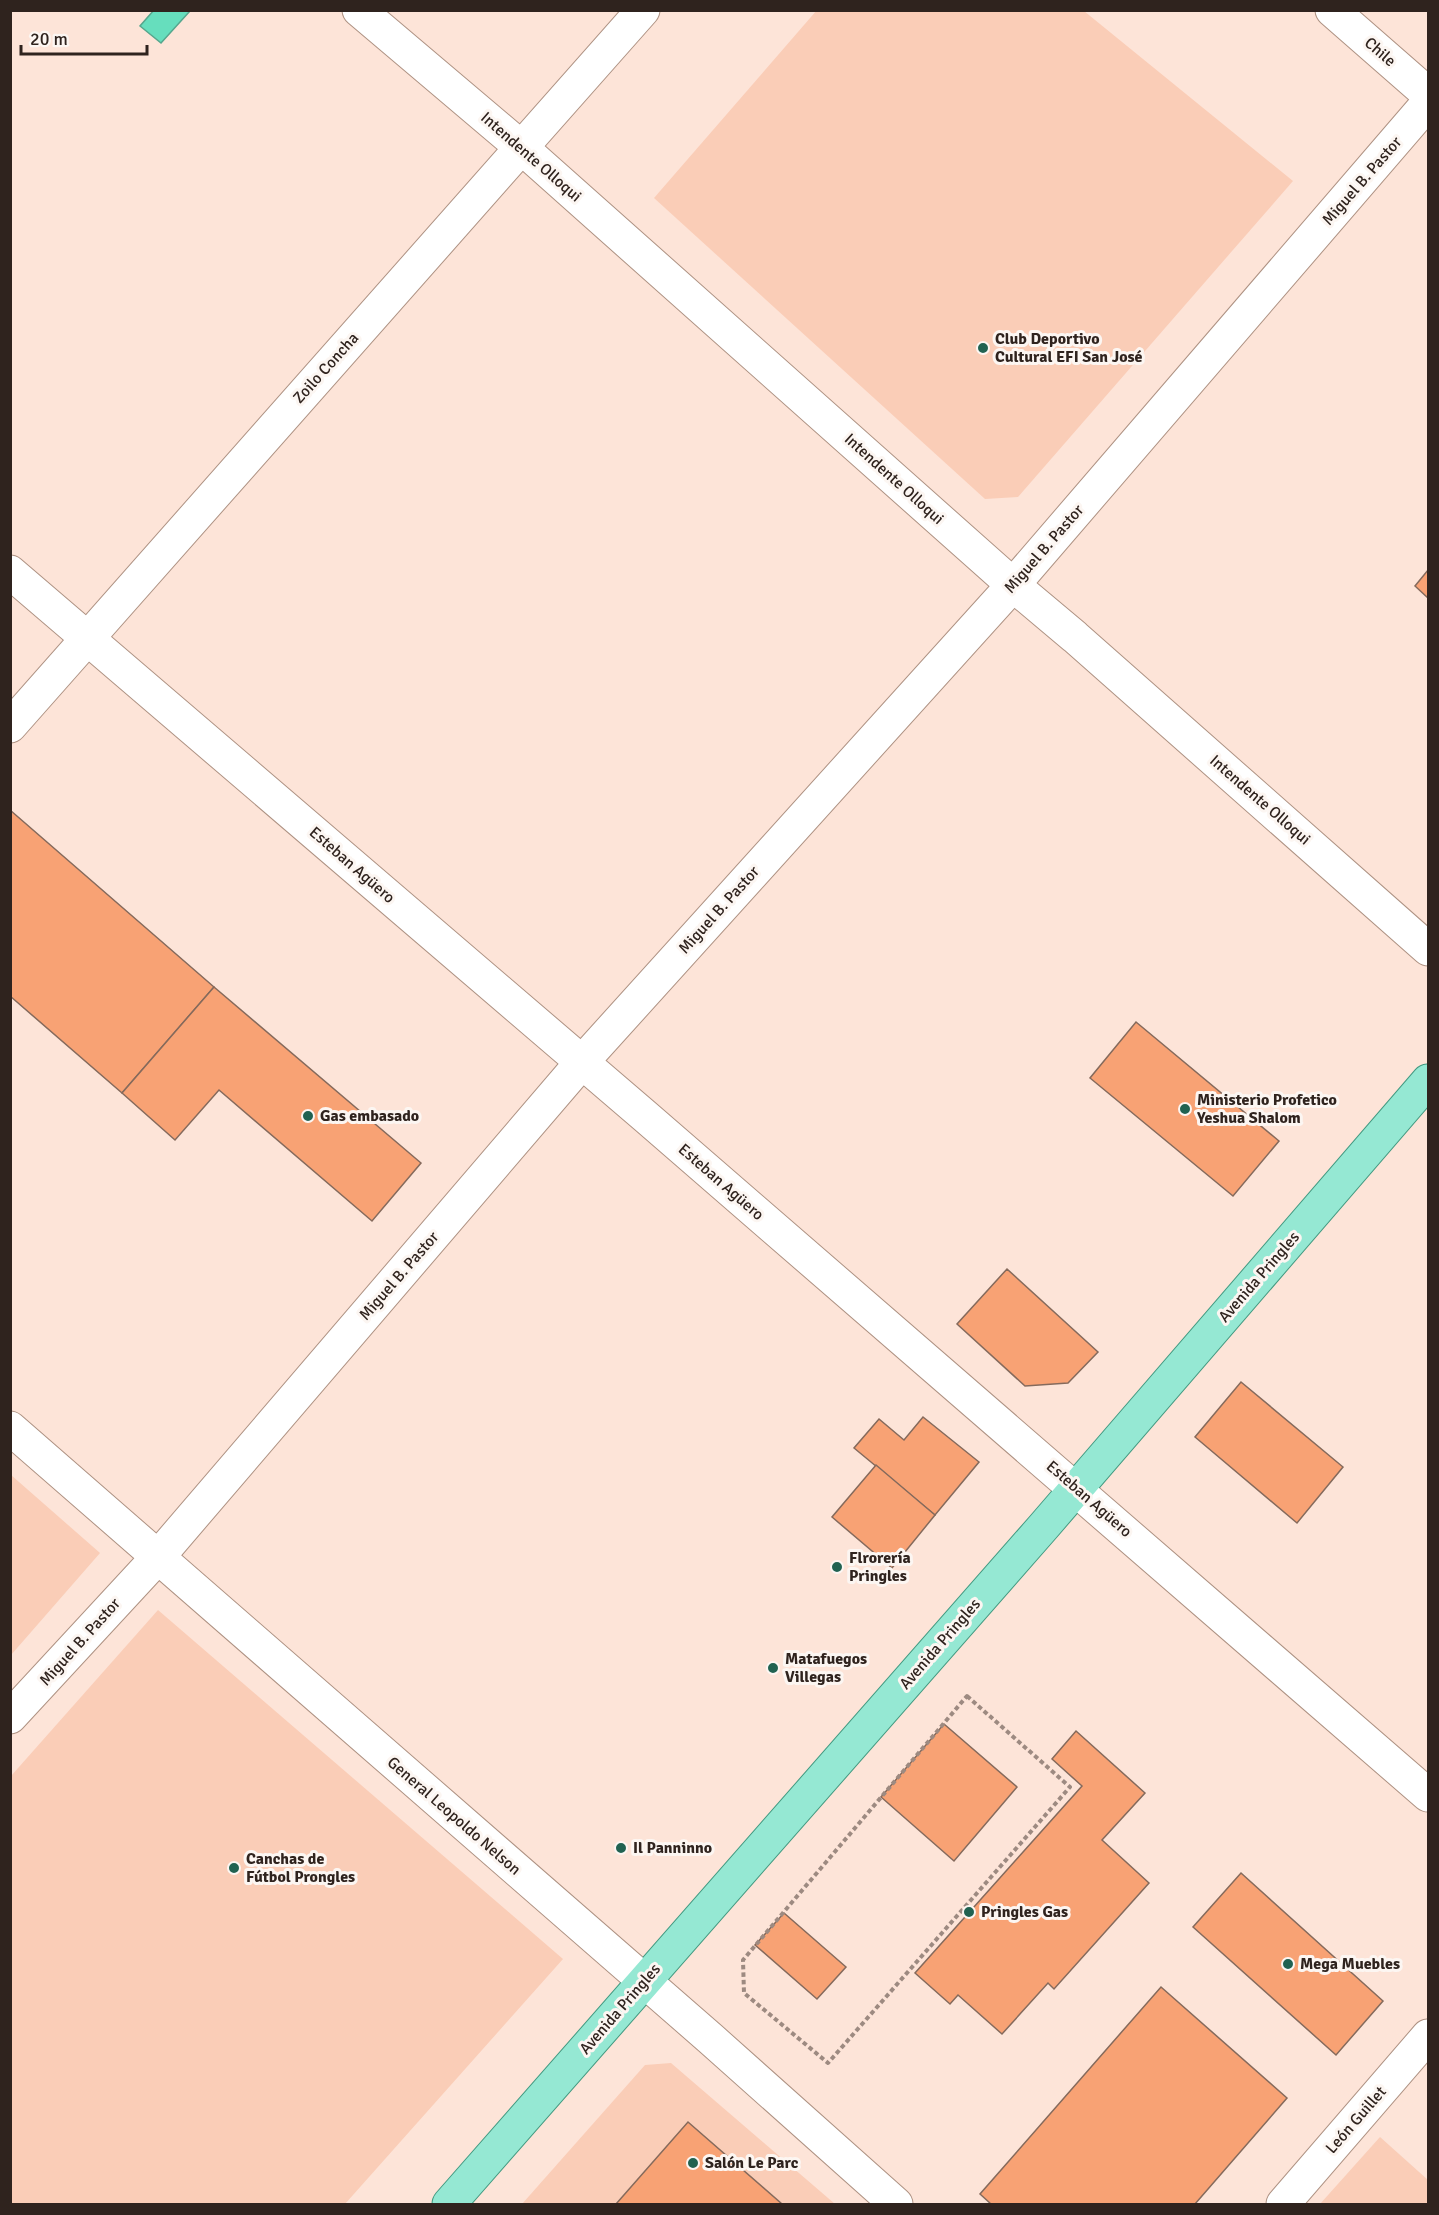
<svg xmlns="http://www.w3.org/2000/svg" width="1439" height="2215" viewBox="0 0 1439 2215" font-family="Signika,sans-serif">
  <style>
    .green { fill: #facdb7 }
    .water { fill: #66debd; stroke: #56a68d; stroke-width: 1.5 }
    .building { fill: #f8a274; stroke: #856a5c; stroke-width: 1.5 }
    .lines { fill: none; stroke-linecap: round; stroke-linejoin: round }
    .minor-casing { stroke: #ae9283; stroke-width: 35 }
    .major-casing { stroke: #439980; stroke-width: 35 }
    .path { stroke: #9d8a81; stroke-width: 4; stroke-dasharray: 4.5 3; stroke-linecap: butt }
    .minor { stroke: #fff; stroke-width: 33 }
    .major { stroke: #95e8d3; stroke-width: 33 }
    .poi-dot { fill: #216251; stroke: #fcf6f2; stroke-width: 2 }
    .labels { text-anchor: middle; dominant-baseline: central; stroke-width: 6; stroke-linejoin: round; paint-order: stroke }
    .street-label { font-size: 16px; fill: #2f231e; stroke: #fcf6f2 }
    .poi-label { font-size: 16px; font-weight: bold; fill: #2f231e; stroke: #fcf6f2; text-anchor: start }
  </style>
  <rect width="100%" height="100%" fill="#fde4d8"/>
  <!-- green -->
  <g class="green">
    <polygon points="817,10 1084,11 1293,181 1018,497 985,499 654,198"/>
    <polygon points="11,1475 100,1553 11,1655 11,1474"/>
    <polygon points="158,1610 563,1959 345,2204 11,2204 11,1776"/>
    <polygon points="671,2063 835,2204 522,2204 645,2065"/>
    <polygon points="1380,2137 1428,2180 1428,2204 1320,2204"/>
  </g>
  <!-- water -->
  <polygon class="water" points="154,10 190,10 190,11 161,43 140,26"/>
  <!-- building -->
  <g class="building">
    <polygon points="1428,570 1428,598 1415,586"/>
    <polygon points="10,810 214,987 122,1093 10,996"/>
    <polygon points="214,987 421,1163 372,1221 219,1090 175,1140 122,1093"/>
    <polygon points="1136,1022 1279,1141 1233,1196 1090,1078"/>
    <polygon points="1007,1269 1098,1352 1068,1383 1025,1386 957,1324"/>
    <polygon points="1241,1382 1343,1467 1297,1523 1195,1437"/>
    <polygon points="923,1417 979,1462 935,1515 854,1448 879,1419 904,1440"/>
    <polygon points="876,1465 935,1515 892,1568 832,1517"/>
    <polygon points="944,1724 1017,1787 954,1861 881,1797"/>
    <polygon points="1076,1731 1145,1793 1102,1840 1149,1883 1054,1989 1048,1983 1002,2034 958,1995 950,2004 915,1973 1082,1786 1052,1759"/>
    <polygon points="1241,1873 1383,2001 1336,2055 1193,1927"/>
    <polygon points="784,1913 846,1967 817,1999 755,1945"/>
    <polygon points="1161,1987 1287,2098 1195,2204 991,2204 980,2194"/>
    <polygon points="688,2122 782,2204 616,2204"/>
  </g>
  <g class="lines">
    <!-- minor casing -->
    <g class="minor-casing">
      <g id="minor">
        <polyline points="359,10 522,148 1013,585 1075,637 1428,949"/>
        <polyline points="1332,10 1428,94"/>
        <polyline points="10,572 646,1117 1428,1795"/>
        <polyline points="10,726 643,10"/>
        <polyline points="10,1428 711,2039 896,2204"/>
        <polyline points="10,1717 158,1557 582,1062 1013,585 1428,103"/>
        <polyline points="1283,2204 1428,2036"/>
      </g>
    </g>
    <!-- major casing -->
    <g class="major-casing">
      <polyline id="major" points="449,2204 1044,1526 1428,1081"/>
    </g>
    <!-- path -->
    <polygon class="path" points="967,1696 1070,1787 828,2063 744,1993 743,1960"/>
    <!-- minor -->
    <use href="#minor" class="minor"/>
    <!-- major -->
    <use href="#major" class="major"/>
  </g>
  <!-- markers -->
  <g class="poi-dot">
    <circle cx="983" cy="348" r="6"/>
    <circle cx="1185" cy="1109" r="6"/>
    <circle cx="308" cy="1116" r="6"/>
    <circle cx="837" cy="1567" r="6"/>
    <circle cx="773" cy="1668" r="6"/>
    <circle cx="621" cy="1848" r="6"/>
    <circle cx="234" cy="1868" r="6"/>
    <circle cx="969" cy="1912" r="6"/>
    <circle cx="1288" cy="1964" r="6"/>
    <circle cx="693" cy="2163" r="6"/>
  </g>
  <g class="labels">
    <!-- street labels -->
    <g class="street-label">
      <text transform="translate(1380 52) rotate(41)">Chile</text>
      <text transform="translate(531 157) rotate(41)">Intendente Olloqui</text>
      <text transform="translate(1362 181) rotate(-49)">Miguel B. Pastor</text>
      <text transform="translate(326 368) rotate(-48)">Zoilo Concha</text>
      <text transform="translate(894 479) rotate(42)">Intendente Olloqui</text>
      <text transform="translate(1044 549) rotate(-49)">Miguel B. Pastor</text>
      <text transform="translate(1260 800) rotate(41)">Intendente Olloqui</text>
      <text transform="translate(352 865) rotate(41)">Esteban Agüero</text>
      <text transform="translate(719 910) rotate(-48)">Miguel B. Pastor</text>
      <text transform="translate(721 1182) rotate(41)">Esteban Agüero</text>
      <text transform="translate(399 1276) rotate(-49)">Miguel B. Pastor</text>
      <text transform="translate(1259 1277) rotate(-49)">Avenida Pringles</text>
      <text transform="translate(1089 1499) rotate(41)">Esteban Agüero</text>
      <text transform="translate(80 1642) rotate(-48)">Miguel B. Pastor</text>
      <text transform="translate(940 1644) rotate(-49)">Avenida Pringles</text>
      <text transform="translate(454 1816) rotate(41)">General Leopoldo Nelson</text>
      <text transform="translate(620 2009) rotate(-49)">Avenida Pringles</text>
      <text transform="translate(1356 2120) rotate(-49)">León Guillet</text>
    </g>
    <!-- poi labels -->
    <g class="poi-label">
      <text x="995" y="339">Club Deportivo<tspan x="995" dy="18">Cultural EFI San José</tspan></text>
      <text x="1197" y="1100">Ministerio Profetico<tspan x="1197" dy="18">Yeshua Shalom</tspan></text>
      <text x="320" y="1116">Gas embasado</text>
      <text x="849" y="1558">Flrorería<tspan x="849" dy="18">Pringles</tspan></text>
      <text x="785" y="1659">Matafuegos<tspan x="785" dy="18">Villegas</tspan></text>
      <text x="633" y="1848">Il Panninno</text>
      <text x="246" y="1859">Canchas de<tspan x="246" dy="18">Fútbol Prongles</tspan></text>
      <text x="981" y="1912">Pringles Gas</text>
      <text x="1300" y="1964">Mega Muebles</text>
      <text x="705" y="2163">Salón Le Parc</text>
    </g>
  </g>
  <!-- border -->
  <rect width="1439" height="2215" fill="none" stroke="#2f231e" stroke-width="24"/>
  <!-- scale -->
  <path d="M21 45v9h126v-9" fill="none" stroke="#2f231e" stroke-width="3"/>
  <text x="30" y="45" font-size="18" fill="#2f231e" stroke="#fcf6f2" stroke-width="4.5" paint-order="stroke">20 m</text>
</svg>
